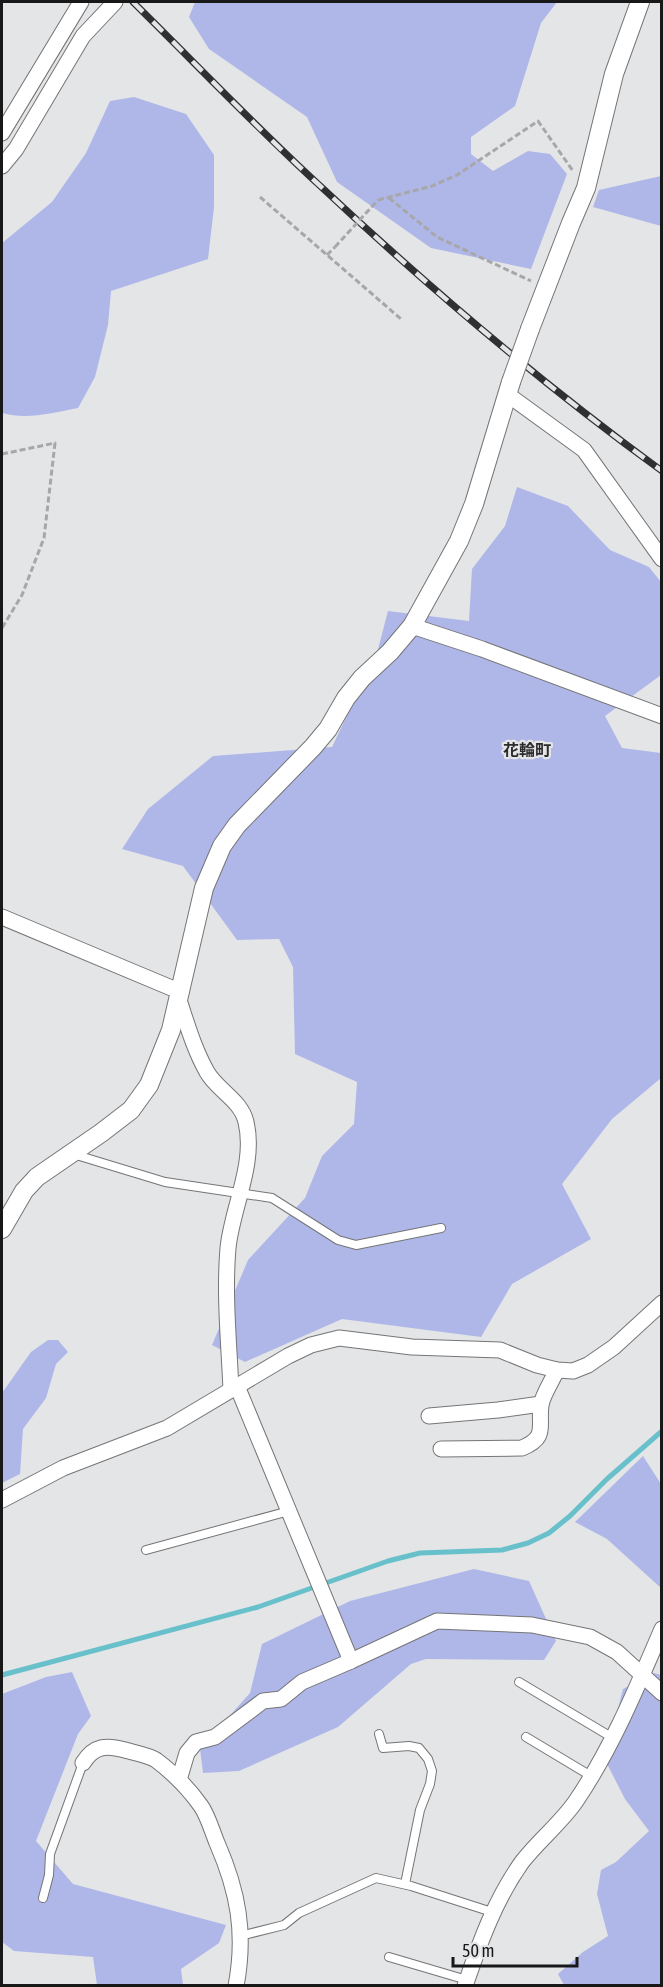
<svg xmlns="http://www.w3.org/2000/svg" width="663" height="1987" viewBox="0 0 663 1987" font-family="'Asap Condensed','Noto Sans JP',sans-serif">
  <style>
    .green { fill: #afb7e9 }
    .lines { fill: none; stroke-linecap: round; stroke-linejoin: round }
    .stream { stroke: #68c0cb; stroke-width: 5 }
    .service-casing { stroke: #757577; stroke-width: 10 }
    .minor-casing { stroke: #757577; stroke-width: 17 }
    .tertiary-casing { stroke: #757577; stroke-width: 20 }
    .path { stroke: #a7a7a9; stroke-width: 3; stroke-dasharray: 6 3; stroke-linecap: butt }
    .service { stroke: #fff; stroke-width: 8 }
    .minor { stroke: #fff; stroke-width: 15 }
    .tertiary { stroke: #fff; stroke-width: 18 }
    .rail-casing { stroke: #2f3031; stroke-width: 7 }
    .rail { stroke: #e4e5e7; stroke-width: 4.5; stroke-dasharray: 14; stroke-linecap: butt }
    .tertiary-bridge-casing { stroke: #757577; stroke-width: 20; stroke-linecap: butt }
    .path-bridge { stroke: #a7a7a9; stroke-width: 3; stroke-dasharray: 6 3; stroke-linecap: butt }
    .tertiary-bridge { stroke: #fff; stroke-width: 18 }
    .labels { text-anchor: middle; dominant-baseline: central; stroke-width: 4.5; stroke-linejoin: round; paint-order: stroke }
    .neighbourhood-label { font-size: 16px; font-weight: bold; fill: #2b2b2d; stroke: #e4e5e7 }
  </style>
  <rect width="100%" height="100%" fill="#e4e5e7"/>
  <!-- green -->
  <g class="green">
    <polygon points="195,2 557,2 541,23 515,106 471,137 471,154 493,171 528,151 550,154 567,174 531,269 431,248 337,182 307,117 209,49 189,17"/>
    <path d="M134,97L186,114L214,155V207L208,259L111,291L108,325L95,377L78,408C53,413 26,420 2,413V243L52,202L86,153L110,101Z"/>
    <polygon points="661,176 661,226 593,207 599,190"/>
    <polygon points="517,487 568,506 610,550 649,567 661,582 661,675 605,716 622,748 661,753 661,1078 612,1119 562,1184 591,1239 512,1284 481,1337 342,1319 245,1362 212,1345 248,1260 305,1198 322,1156 354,1124 357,1082 295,1054 293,967 279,939 237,940 183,866 122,849 148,809 213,756 332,747 377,653 388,611 469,621 472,569 505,526"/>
    <polygon points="48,1340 58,1340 68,1352 56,1364 46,1398 23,1429 20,1474 2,1483 2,1393 31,1352"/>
    <polygon points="643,1456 661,1484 661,1588 607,1539 575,1522"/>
    <polygon points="474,1569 529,1581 556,1641 544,1660 426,1659 411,1664 338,1727 239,1771 203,1773 200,1749 250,1693 262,1644 350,1601"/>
    <polygon points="72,1672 91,1716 78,1734 36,1841 73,1884 226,1925 219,1943 181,1969 183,1985 97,1985 93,1957 14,1951 2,1942 2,1694 46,1677"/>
    <polygon points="654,1673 661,1675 661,1985 564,1985 558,1974 583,1952 608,1936 597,1894 601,1870 616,1862 649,1831 625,1799 605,1760 623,1689"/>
  </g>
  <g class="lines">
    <!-- stream -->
    <polyline class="stream" points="2,1675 258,1607 388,1561 420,1553 502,1550 528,1543 549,1533 570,1516 607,1479 662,1431"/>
    <!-- service casing -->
    <g class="service-casing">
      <g id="service">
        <polyline points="73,1154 165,1182 272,1198 338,1240 356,1245 441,1228"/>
        <polyline points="146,1550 289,1511"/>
        <polyline points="519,1682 613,1738"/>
        <polyline points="379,1734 383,1748 409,1746 419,1748 428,1759 432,1771 430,1784 420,1810 405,1884"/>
        <polyline points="526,1737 591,1776"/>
        <polyline points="43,1898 49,1875 50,1854 83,1763"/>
        <polyline points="240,1936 284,1925 299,1913 376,1878 411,1886 492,1912"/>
        <polyline points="389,1957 467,1980"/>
      </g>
    </g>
    <!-- minor casing -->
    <g class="minor-casing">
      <g id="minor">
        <polyline points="2,133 81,2"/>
        <polyline points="2,166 16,149 83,36 115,2"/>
        <polyline points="507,394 584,450 662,559"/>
        <polyline points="412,626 482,649 662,716"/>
        <polyline points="2,917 181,992"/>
        <path d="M179,1000C187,1024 194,1049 207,1072C217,1090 241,1100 246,1122C256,1163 232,1208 228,1248C224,1295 229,1343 231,1390"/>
        <polyline points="237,1386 351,1661"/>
        <polyline points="429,1416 498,1410 541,1404"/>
        <path d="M441,1449L522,1448C548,1437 538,1427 541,1405C543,1394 552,1381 557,1370"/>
        <polyline points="2,1500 63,1468 167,1428 288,1356 311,1345 339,1338 412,1347 500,1350 537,1365 557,1370 573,1371 588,1365 614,1347 662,1303"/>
        <path d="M83,1763C94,1745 107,1745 125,1750C135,1753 148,1755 156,1760C172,1772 189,1789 201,1806C208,1816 212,1831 217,1843C238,1891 246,1933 236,1986"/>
        <polyline points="179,1780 187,1753 196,1742 215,1737 263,1701 281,1699 302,1682 351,1661 437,1621 532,1625 590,1637 617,1652 662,1693"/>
        <path d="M465,1986C480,1942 495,1900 522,1862C539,1840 561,1823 576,1801C612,1748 637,1687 662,1629"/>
      </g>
    </g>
    <!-- tertiary casing -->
    <g class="tertiary-casing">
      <g id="tertiary">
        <polyline points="530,329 571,223 586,188 614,74 640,2"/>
        <polyline points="2,1229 24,1191 37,1177 101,1133 131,1110 149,1085 171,1030 204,888 222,846 237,825 313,747 328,729 346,698 362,678 390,652 412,626 459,541 474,504 511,382"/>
      </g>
    </g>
    <!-- path -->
    <g class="path">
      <polyline points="260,197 401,319"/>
      <polyline points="389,198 437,237 531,281"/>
      <polyline points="378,200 432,186 457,175 538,121 573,171"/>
      <polyline points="327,255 335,247"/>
      <polyline points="2,454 55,443 44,538 22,595 2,628"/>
    </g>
    <!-- service -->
    <use href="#service" class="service"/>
    <!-- minor -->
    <use href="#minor" class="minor"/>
    <!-- tertiary -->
    <use href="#tertiary" class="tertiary"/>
    <!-- rail casing -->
    <g class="rail-casing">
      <path id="rail" d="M133,2C194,62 254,125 317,183C426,285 541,383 662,471"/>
    </g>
    <!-- rail -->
    <use href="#rail" class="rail"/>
    <!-- tertiary-bridge casing -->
    <g class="tertiary-bridge-casing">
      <polyline id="tertiary-bridge" points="511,382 530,329"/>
    </g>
    <!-- path-bridge -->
    <polyline class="path-bridge" points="335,247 378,200"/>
    <!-- tertiary-bridge -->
    <use href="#tertiary-bridge" class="tertiary-bridge"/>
  </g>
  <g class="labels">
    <!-- neighbourhood labels -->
    <g class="neighbourhood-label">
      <text x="527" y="750">花輪町</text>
    </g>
  </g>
  <!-- border -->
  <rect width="663" height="1987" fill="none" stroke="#181819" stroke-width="6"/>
  <!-- scale -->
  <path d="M453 1957v9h124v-9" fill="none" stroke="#181819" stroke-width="3"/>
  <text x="462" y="1957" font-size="18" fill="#181819" stroke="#e4e5e7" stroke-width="4.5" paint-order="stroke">50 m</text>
</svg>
